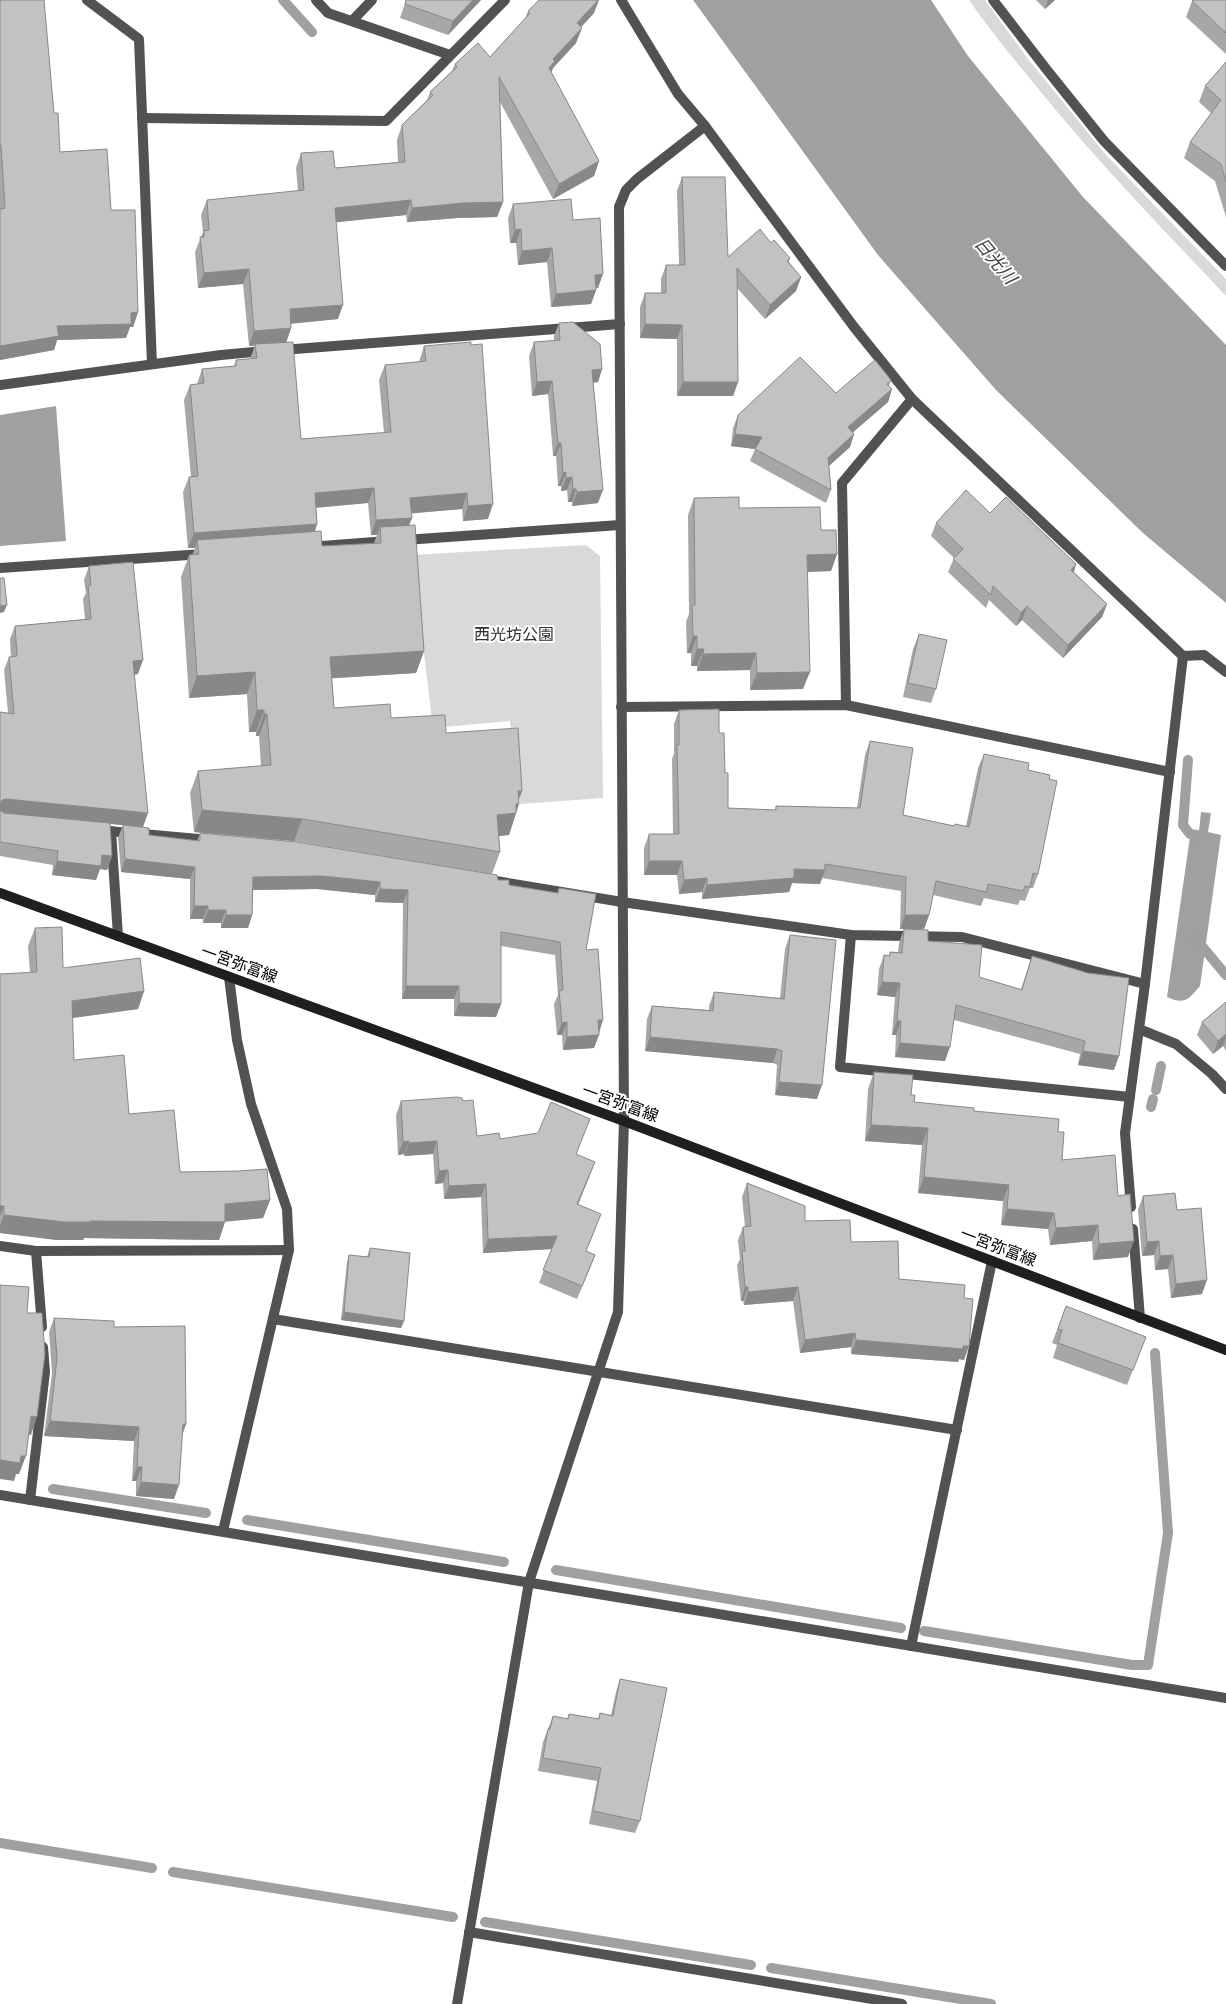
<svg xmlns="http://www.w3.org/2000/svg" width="1226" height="2004" viewBox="0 0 1226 2004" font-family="'Sofia Sans Condensed','Noto Sans JP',sans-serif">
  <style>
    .green { fill: #d9d9d9 }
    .water { fill: #a0a0a0 }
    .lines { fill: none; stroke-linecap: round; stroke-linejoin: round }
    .stream { stroke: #a0a0a0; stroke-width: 10 }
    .minor { stroke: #525252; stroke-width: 10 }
    .tertiary { stroke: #525252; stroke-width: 10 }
    .secondary { stroke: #1f1f1f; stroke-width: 10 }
    .wall { fill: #a7a7a7; fill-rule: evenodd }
    .shaded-wall { fill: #888 }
    .building { fill: #c2c2c2; stroke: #888 }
    .labels { text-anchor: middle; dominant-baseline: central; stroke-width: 4; stroke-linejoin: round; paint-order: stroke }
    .park-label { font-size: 16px; fill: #303030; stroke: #fff }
    .street-label { font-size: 16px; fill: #000; stroke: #fff }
    .water-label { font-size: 18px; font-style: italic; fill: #414141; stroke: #fff }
  </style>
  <rect width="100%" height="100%" fill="#fff"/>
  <!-- green -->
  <g class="green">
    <path d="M969,0H985L1028,59L1106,155L1226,279V296C1158,224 1089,153 1027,75C1007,51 987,26 969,0Z"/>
    <polygon points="586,545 600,556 603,798 520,804 510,721 433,728 412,555"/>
  </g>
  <!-- water -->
  <g class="water">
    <polygon points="693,0 931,0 968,56 1083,197 1226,345 1226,603 1143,533 996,390 878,255"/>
    <polygon points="56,406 66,541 0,546 0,415"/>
    <path d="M1201,812L1211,813L1208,832L1221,835L1200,986C1188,1000 1185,1005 1167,997L1191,830L1199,831Z"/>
  </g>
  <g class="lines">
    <!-- stream -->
    <g class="stream">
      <polyline points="283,0 312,32"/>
      <polyline points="1188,760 1183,825 1190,834 1203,836"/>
      <polyline points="1196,939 1226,975"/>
      <polyline points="1156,1090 1161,1066"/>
      <polyline points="1151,1107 1153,1099"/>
      <polyline points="53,1489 206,1513"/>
      <polyline points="247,1520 504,1562"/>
      <polyline points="556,1570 901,1628"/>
      <polyline points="924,1631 1132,1665 1148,1665 1168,1533 1155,1353"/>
      <polyline points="0,1843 152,1868"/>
      <polyline points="173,1872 453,1917"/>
      <polyline points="485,1922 751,1965"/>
      <polyline points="771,1968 991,2004"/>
    </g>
    <!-- minor -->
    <g class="minor">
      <polyline points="87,0 139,39 152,364"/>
      <polyline points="316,0 328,13 450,55"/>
      <polyline points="621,0 678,94 705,126 854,327 912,399 1183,656 1145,984 1125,1133 1131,1207"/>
      <polyline points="993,0 1047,70 1104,141 1226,266"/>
      <polyline points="352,21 372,0"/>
      <polyline points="142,118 386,121 505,0"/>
      <polyline points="404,540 620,525"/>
      <polyline points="309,547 387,541"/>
      <polyline points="0,568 203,554"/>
      <polyline points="1183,656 1204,655 1226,672"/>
      <polyline points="846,705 842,483 912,399"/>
      <polyline points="621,707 846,705 1170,772"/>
      <polyline points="97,830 210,840"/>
      <polyline points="111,831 118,936"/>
      <polyline points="496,881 622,902 851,935 962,937 1145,984"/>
      <polyline points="851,935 840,1067 1130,1097"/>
      <polyline points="1139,1029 1176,1044 1212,1074 1226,1089"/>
      <polyline points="1133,1229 1140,1318"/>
      <polyline points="0,1246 36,1251 289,1250"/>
      <polyline points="36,1251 42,1327"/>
      <polyline points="273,1319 957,1430"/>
      <polyline points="0,1495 1226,1698"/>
      <polyline points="30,1500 45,1372 43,1347"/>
      <polyline points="223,1531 289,1250 287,1209 251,1104 237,1040 229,977"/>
      <polyline points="911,1646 992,1261"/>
      <polyline points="469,1932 902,2004"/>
      <polyline points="457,2004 529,1582 618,1312 624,1121"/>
    </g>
    <!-- tertiary -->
    <g class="tertiary">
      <polyline points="282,350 620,324"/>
      <polyline points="0,385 221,355 265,351"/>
      <polyline points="624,1121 619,207 626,190 637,179 705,126"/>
    </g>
    <!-- secondary -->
    <polyline class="secondary" points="0,893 624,1121 1226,1350"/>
  </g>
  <!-- wall -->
  <g class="wall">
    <polygon points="0,0 54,113 60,152 111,210 138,312 133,327 130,327 126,338 57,340 54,350 0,360"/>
    <polygon points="406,0 481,0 448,35 400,18"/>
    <polygon points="1036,0 1055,0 1045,9"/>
    <polygon points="1226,0 1226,54 1186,17 1192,1"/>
    <path d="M528,11L594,13L581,27L576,43L553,68L551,72L599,161L594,176L553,199L500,102L503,202L497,217L458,218L407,222L406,215L336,222L338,319L291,324V328L286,342L301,439L384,433L379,380L385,365L419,362L424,346L488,519L463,521L462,509L411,513L412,518L409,525L424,651L416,673L332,678L334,708L391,718L446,733L522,791L519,799V804L516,811V813L509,835L499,836L500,852L492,874L294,841L194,832L190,793L198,771L261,766L259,736H256V732H249L247,694L189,698L181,577L189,555H192L195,548H188L183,492L189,477H191L184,400L190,385L197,384L202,369L234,366L236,360L250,359L255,345L249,346L243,284L198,288L195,252L203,232L201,215L207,200L298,191L296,168L301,153L335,168L398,162L397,140L402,125L427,100L430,92L452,71L455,64L490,57L525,19ZM368,503L371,535H377L374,543L322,546L315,532L317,524L316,508Z"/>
    <polygon points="1226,62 1226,217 1215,181 1184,158 1190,142 1211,113 1199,102 1205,86"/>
    <polygon points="682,177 728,257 771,243 790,258 789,262 801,277 796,291 765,319 737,288 738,382 733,396 677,396 677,339 640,338 640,307 645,293 661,293 661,279 666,265 679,265 677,191"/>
    <polygon points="513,204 573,220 598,288 596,288 596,290 591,304 551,307 547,262 518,265 516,243 510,243 508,218"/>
    <polygon points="559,323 602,369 598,382 593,383 598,503 572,506 572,502 568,502 567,490 561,491 561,486 558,486 556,456 553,456 548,394 532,396 529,356 534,342 554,341 554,336"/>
    <polygon points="891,380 889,386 892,389 888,402 853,432 854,434 850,447 829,466 831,490 826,503 750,461 755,449 731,446 733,428 738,415 836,393"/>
    <polygon points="694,498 739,508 821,530 837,554 831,571 808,572 803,689 750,690 750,670 697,671 697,666 691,666 691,653 687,653 686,622 689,614 688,515"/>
    <polygon points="990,513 1076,564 1074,572 1107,604 1102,617 1063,658 1022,620 1016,626 989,600 986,608 948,572 954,558 931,536 936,523"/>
    <polygon points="89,566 138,674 134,675 143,827 110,824 112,856 107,870 100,869 96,880 52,875 53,865 0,856 0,712 8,713 4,670 9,657 11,657 10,639 15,626 85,619 83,599 86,593 84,580"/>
    <polygon points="919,634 936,689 931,703 903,697 913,649"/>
    <polygon points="679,710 719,733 725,773 728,808 775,810 776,806 857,808 865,755 870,741 903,815 954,826 966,826 978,768 984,754 1028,770 1038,874 1033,888 1030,888 1025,901 1020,900 1018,905 984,898 981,906 933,895 929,915 924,929 900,929 901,891 822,878 820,884 792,883 789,892 702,899 702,892 679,894 677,875 644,875 644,848 649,834 673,834 672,759 674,753 674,724"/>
    <polygon points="123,825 149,835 197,841 200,833 498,880 509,885 557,893 559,888 586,950 599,1033 594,1048 563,1050 562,1035 557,1035 554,1004 558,995 555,955 501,946 501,1004 496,1017 454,1016 454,999 402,999 403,903 375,902 375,895 317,889 253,890 252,915 248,928 221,928 221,923 203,923 203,919 190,919 190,879 121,872 118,838"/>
    <polygon points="35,928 63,968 144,991 138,1009 72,1018 74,1060 129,1114 180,1172 270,1200 263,1218 225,1221 219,1240 84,1238 83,1240 57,1240 0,1233 0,974 30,973 28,946"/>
    <polygon points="904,929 928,941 979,977 1021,989 1032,956 1114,1070 1078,1065 1080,1054 954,1020 945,1061 895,1057 896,1035 892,1035 895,997 877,995 879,969 884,955 889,956 890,952 898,952 899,943"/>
    <polygon points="790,935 817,1099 775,1095 777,1065 773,1063 645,1051 647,1019 652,1006 709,1010 709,1006 714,992 780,998 785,949"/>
    <polygon points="1226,1002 1226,1051 1223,1046 1213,1054 1197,1035 1202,1022"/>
    <polygon points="874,1072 911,1095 914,1102 974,1111 1058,1132 1062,1160 1118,1196 1128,1257 1093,1260 1092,1241 1050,1245 1048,1229 1001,1225 1003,1201 918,1193 922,1145 865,1141 868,1089"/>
    <polygon points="401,1101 463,1101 477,1136 500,1139 585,1132 576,1154 590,1175 578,1205 596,1227 586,1252 595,1255 577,1299 539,1283 552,1249 483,1253 481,1197 444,1199 443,1183 435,1184 433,1154 404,1156 404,1154 398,1155 396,1115"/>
    <polygon points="747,1183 805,1221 851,1242 899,1279 964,1298 964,1360 959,1359 958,1362 851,1354 851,1347 800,1353 793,1301 744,1305 743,1301 741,1301 737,1265 740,1259 738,1240 743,1227 745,1227 742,1197"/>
    <polygon points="1143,1196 1177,1210 1202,1294 1171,1298 1168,1269 1155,1270 1154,1255 1142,1256 1138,1210"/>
    <polygon points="370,1248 404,1321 401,1328 341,1320 347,1262 349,1255 367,1257"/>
    <polygon points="1066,1306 1146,1337 1127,1385 1053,1358 1057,1345 1052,1343"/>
    <polygon points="54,1318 114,1327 186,1424 182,1434 174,1499 136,1496 136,1481 132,1481 134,1441 44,1436 52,1373 49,1332"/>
    <polygon points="620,1679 640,1821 635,1833 589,1824 597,1781 538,1771 543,1742 553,1716 567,1719 569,1714 598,1719 600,1713 611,1715 616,1692"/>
  </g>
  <!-- shaded-wall -->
  <g class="shaded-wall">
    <polygon points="473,0 481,0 448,35 453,21"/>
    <polygon points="598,0 599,0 594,13 571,38 577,23"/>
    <polygon points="1048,0 1055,0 1045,9"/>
    <polygon points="582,28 576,43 553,68 550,76 543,83 553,59"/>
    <polygon points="599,161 594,176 553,199 559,184"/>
    <polygon points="411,200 406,215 330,223 335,208"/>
    <polygon points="503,202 497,217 458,218 407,222 412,208 463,203"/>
    <polygon points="521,229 516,243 510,243 515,230"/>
    <polygon points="552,248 547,262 518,265 522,251"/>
    <polygon points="249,269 243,284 198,288 204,273"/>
    <polygon points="603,274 598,288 590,289 595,275"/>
    <polygon points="801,277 796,291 765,319 770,305"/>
    <polygon points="596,290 591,304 551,307 556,294"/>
    <polygon points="343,305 338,319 284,324 290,309"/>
    <polygon points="138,312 133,327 130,327 126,338 57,340 54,350 0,360 0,346 57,326"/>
    <polygon points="645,324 682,325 677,339 640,338"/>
    <polygon points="291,328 286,343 249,346 254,331"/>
    <polygon points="602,369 598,382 587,383 592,370"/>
    <polygon points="552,381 548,394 532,396 537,382"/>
    <polygon points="683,382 738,382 733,396 677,396"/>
    <polygon points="892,389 888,402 844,440 848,427"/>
    <polygon points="735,434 762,437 755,449 731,446"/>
    <polygon points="854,434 850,447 823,471 828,458"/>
    <polygon points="558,443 561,443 556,456 553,456"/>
    <polygon points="566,472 561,486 558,486 563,473"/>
    <polygon points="572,477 567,490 561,491 566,478"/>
    <polygon points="374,488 368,503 309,508 315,493"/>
    <polygon points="573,489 576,489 572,502 568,502"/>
    <polygon points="603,490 598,503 572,506 577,492"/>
    <polygon points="467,493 462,509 405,514 410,498"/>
    <polygon points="493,504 488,519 463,521 468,506"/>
    <polygon points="412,518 406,533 380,527 377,535 371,535 376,520"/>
    <polygon points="317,524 312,539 197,540 195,548 188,548 194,533"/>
    <polygon points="837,554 831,571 801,572 807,555"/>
    <polygon points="1076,564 1072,578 1071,570"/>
    <polygon points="1107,604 1102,617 1063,658 1068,645"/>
    <polygon points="7,605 4,612 0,613 0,606"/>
    <polygon points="1027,606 1022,620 1016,626 1021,613"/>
    <polygon points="693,636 697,636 691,653 687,653"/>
    <polygon points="697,649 704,649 697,666 691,666"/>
    <polygon points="424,651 416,673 322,679 330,657"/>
    <polygon points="756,653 750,670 697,671 703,654"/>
    <polygon points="143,660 138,674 128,675 133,661"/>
    <polygon points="255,672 247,694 189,698 197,676"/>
    <polygon points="810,672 803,689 750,690 757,673"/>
    <polygon points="257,710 264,710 256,732 249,732"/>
    <polygon points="264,714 267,714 259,736 256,736"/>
    <polygon points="518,791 522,791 517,804 519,804 516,813 509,835 489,837 497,815"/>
    <polygon points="6,799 148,813 143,827 0,813 0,803 2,800"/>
    <polygon points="202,810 302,819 294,841 194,832"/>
    <polygon points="102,855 112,856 107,870 100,869 96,880 52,875 57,861"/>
    <polygon points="125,859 195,867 190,879 121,872"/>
    <polygon points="649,861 682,861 677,875 644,875"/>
    <polygon points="794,869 825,870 820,884 792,883 789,892 702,899 707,885"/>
    <polygon points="322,876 380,882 375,895 317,889 248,890 253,877"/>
    <polygon points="707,878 702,892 679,894 684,880"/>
    <polygon points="380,889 408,890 403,903 375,902"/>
    <polygon points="194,906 208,906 203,919 190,919"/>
    <polygon points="208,910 226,910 221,923 203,923"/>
    <polygon points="226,915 252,915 248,928 221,928"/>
    <polygon points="905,915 929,915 924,929 900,929"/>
    <polygon points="882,982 900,983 895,997 877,995"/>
    <polygon points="406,986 459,986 454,999 402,999"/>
    <polygon points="144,991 138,1009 65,1019 72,1001"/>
    <polygon points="459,1003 501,1004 496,1017 454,1016"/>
    <polygon points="598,1020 603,1020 599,1033"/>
    <polygon points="897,1021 901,1021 896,1035 892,1035"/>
    <polygon points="567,1022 562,1035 557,1035 562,1023"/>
    <polygon points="1226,1034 1226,1037 1223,1046 1213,1054 1218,1041"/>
    <polygon points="599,1035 594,1048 563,1050 567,1037"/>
    <polygon points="650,1037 777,1049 773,1063 645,1051"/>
    <polygon points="900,1043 950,1047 945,1061 895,1057"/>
    <polygon points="1083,1051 1119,1056 1114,1070 1078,1065"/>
    <polygon points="779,1082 822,1085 817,1099 775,1095"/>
    <polygon points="871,1125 928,1128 922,1145 865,1141"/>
    <polygon points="409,1141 404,1154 398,1155 403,1142"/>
    <polygon points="437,1141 433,1154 404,1156 409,1143"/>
    <polygon points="595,1162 590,1175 572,1218 577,1204"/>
    <polygon points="448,1170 443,1183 435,1184 439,1171"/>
    <polygon points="924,1177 1009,1185 1003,1201 918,1193"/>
    <polygon points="486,1184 481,1197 444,1199 449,1186"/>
    <polygon points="270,1200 263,1218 222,1222 225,1222 219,1240 84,1238 83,1240 57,1240 0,1233 0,1226 4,1215 90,1221 225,1204"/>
    <polygon points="0,1206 4,1206 0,1216"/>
    <polygon points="1007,1209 1054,1213 1048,1229 1001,1225"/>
    <polygon points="1098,1225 1092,1241 1050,1245 1056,1228"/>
    <polygon points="557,1236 553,1249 483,1253 488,1239"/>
    <polygon points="1134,1241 1128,1257 1093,1260 1099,1244"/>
    <polygon points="1159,1241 1154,1255 1142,1256 1147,1242"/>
    <polygon points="595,1255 590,1268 577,1299 582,1286"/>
    <polygon points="1173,1255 1168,1269 1155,1270 1160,1256"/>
    <polygon points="1207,1280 1202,1294 1171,1298 1176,1284"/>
    <polygon points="745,1287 748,1287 743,1301 741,1301"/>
    <polygon points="798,1287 793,1301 744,1305 748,1292"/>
    <polygon points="344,1312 404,1321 401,1328 341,1320"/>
    <polygon points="855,1333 851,1347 800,1353 805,1340"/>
    <polygon points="856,1340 963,1346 969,1346 964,1360 959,1359 958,1362 851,1354"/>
    <polygon points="31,1416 37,1417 31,1435 24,1434"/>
    <polygon points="50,1421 139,1427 134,1441 44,1436"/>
    <polygon points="183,1424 186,1424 181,1439"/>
    <polygon points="21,1456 26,1456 19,1474 16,1474 14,1481 0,1479 0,1460"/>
    <polygon points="137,1467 142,1467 136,1481 132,1481"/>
    <polygon points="141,1482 179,1485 174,1499 136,1496"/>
  </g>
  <!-- building -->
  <g class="building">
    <polygon points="0,0 44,0 54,113 58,113 60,152 107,149 111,210 135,210 138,312 131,313 131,324 57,326 59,336 0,346 0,209 5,208 1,145 0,145"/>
    <polygon points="406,0 473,0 453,21 405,4"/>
    <polygon points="539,0 598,0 577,23 582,28 553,59 555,61 549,68 599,161 559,184 499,77 503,202 463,203 412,208 411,200 335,208 343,305 290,309 291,328 254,331 249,269 204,273 200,237 204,237 204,231 209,230 207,200 304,190 301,153 333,151 335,168 405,162 402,125 433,95 430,92 457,67 455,64 478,43 490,57 530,13 528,11"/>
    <polygon points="1193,0 1226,0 1226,33 1192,1"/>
    <polygon points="1226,62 1226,182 1221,164 1190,142 1221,100 1205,86"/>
    <polygon points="682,177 725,177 728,257 760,229 771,243 774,240 790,258 787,261 801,277 770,305 737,268 738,382 683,382 682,325 645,324 645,293 666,293 666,265 685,265"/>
    <polygon points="571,199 573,220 600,218 603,274 595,275 596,290 556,294 552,248 522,251 521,229 515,230 513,204"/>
    <polygon points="573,322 600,344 602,369 592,370 603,490 577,492 576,489 573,489 572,477 566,478 566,472 563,473 561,443 558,443 552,381 537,382 534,342 560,340 559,323"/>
    <polygon points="293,342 301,439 391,432 385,365 426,361 424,346 471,342 471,345 482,344 493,504 468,506 467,493 410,498 412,518 376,520 374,488 315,493 317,524 194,533 189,477 198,476 190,385 204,383 202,369 236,366 236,360 257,358 255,344"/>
    <polygon points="800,357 836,393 875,360 891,380 887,384 892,389 848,427 854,434 828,458 831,490 755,449 762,437 735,434 738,415"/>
    <polygon points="966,490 990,513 1006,497 1076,564 1071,570 1107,604 1068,645 1027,606 1021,613 993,586 991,595 953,559 963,549 936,523"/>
    <polygon points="739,497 739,508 820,507 821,530 836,530 837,554 807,555 810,672 757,673 756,653 703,654 704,649 697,649 697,636 693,636 692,605 695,605 694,498"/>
    <polygon points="415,525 424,651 330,657 334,708 390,704 391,718 445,715 446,733 518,728 522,791 518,791 519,804 516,804 516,813 497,815 500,852 302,819 202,810 198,771 271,765 267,714 264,714 264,710 257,710 255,672 197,676 189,555 199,554 197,540 321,531 322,546 381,543 380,527"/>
    <polygon points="133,562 143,660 133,661 148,813 6,799 2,800 0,803 0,712 14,714 9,657 17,656 15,626 91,619 88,586 91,585 89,566"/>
    <polygon points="0,578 4,578 7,605 0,606"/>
    <polygon points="919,634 947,640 936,689 908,683"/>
    <polygon points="719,709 719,733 724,733 725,773 728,773 728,808 776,810 776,806 860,808 870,741 913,748 903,815 954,826 955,824 969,827 984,754 1029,763 1028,770 1050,775 1049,779 1057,781 1038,874 1033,873 1030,887 1025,886 1023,891 988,884 986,892 936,881 929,915 905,915 906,877 825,864 825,870 794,869 794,878 707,885 707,878 684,880 682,861 649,861 649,834 679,834 677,745 679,745 679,710"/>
    <polygon points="0,810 4,813 110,823 112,856 102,855 101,866 57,861 58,851 0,842"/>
    <polygon points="123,825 149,828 149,835 200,841 200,833 297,842 497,875 498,880 509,880 509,885 558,893 559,888 596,894 586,950 598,949 603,1020 598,1020 599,1035 567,1037 567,1022 562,1023 559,991 563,990 560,942 501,932 501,1004 459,1003 459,986 406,986 408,890 380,889 380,882 322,876 253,877 252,915 226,915 226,910 208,910 208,906 194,906 195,867 125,859"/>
    <polygon points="62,927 63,968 140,958 144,991 72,1001 74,1060 124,1055 129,1114 174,1110 180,1172 238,1171 267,1169 270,1200 225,1204 225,1222 90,1221 90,1222 64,1222 4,1215 4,1206 0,1206 0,974 37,972 35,928"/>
    <polygon points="904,929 928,930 928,941 982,945 979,977 1022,990 1032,956 1088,973 1129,978 1119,1056 1083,1051 1085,1041 956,1005 950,1047 900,1043 901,1021 897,1021 900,983 882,982 884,955 890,956 890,952 902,953"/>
    <polygon points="790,935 836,940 822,1085 779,1082 782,1051 777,1049 650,1037 652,1006 713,1011 714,992 784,999"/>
    <polygon points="1226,1002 1226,1034 1218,1041 1202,1022"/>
    <polygon points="874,1072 913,1075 911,1095 915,1095 914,1102 974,1108 974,1111 1059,1119 1058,1132 1064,1132 1062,1160 1115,1155 1118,1196 1130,1194 1134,1241 1099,1244 1098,1225 1056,1228 1054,1213 1007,1209 1009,1185 924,1177 928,1128 871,1125"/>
    <polygon points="457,1097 462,1098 463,1101 473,1100 477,1136 499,1133 500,1139 538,1133 551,1102 590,1119 576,1154 595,1162 577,1204 601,1214 586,1251 595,1255 582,1286 543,1270 557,1236 488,1239 486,1184 449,1186 448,1170 439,1171 437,1141 409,1143 409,1141 403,1142 401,1101"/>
    <polygon points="747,1183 805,1206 805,1221 850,1220 851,1242 898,1241 899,1279 965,1285 964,1298 973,1299 969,1346 963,1346 963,1349 856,1340 855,1333 805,1340 798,1287 748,1292 748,1287 745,1287 742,1251 745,1251 743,1227 751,1226"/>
    <polygon points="1175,1193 1177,1210 1201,1208 1207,1280 1176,1284 1173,1255 1160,1256 1159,1241 1147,1242 1143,1196"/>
    <polygon points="370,1248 410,1253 404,1321 344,1312 349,1255 369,1257"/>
    <polygon points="0,1285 29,1287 27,1313 42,1313 45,1354 37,1417 31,1416 26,1456 21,1456 20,1463 0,1460"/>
    <polygon points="1066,1306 1146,1337 1133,1370 1058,1343 1062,1330 1058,1329"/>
    <polygon points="54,1318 114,1321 114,1327 185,1326 186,1424 183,1424 179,1485 141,1482 142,1467 137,1467 139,1427 50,1421 57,1358"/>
    <polygon points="620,1679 667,1688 640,1821 593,1811 601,1768 543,1758 548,1729 550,1729 553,1716 568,1719 569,1714 599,1719 600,1713 613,1716"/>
  </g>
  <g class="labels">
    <!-- park labels -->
    <g class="park-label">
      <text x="514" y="635">西光坊公園</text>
    </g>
    <!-- street labels -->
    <g class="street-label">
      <text transform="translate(239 965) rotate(20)">一宮弥富線</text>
      <text transform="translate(620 1104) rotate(20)">一宮弥富線</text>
      <text transform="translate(998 1248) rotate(21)">一宮弥富線</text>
    </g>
    <!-- water labels -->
    <g class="water-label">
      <text transform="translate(995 261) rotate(50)">日光川</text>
    </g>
  </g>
</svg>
